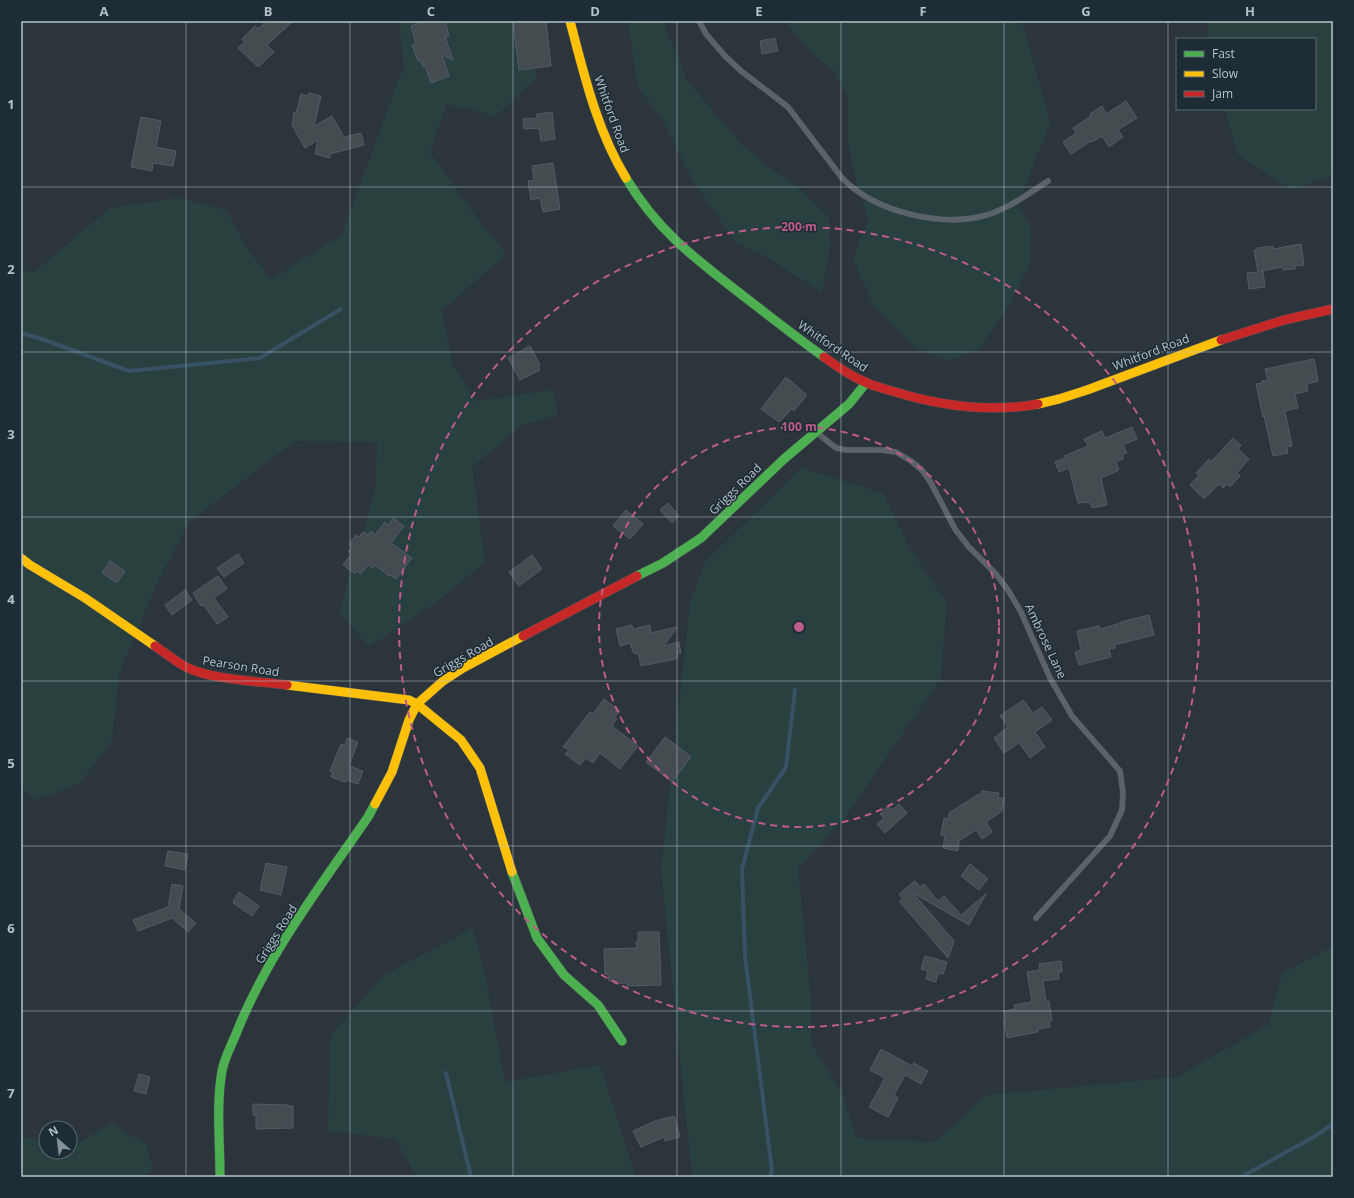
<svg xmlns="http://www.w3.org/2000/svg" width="1354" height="1198" viewBox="0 0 1354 1198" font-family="'Open Sans',sans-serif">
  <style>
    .green { fill: #28403e }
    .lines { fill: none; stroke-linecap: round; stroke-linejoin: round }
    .stream { stroke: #375264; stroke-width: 4 }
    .building { fill: #444c50; stroke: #535c62 }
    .lane-casing { stroke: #495055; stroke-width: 6 }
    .fast-casing { stroke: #495055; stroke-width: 10 }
    .slow-casing { stroke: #495055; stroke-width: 10 }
    .jam-casing { stroke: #495055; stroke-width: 10 }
    .lane { stroke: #5b6368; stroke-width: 5.5 }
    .fast { stroke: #4caf50; stroke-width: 9 }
    .slow { stroke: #ffc107; stroke-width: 9 }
    .jam { stroke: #c62828; stroke-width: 9 }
    .grid { fill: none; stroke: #b5c2cb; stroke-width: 1; stroke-opacity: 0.55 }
    .ring { fill: none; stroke: #bd5c88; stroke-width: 2; stroke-dasharray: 7 5 }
    .labels { text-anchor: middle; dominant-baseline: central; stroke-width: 3; stroke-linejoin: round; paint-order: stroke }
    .street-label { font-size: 12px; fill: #b5c2cb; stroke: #1e2c36 }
    .centre { fill: #bd5c88; stroke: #1e2c36; stroke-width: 2 }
    .ring-label { font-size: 12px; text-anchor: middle; font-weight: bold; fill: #bd5c88; stroke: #1e2c36; stroke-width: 3; stroke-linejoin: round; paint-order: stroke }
    .neatline { fill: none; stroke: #b5c2cb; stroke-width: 1.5 }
    .grid-label { font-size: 13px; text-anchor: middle; font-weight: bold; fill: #b5c2cb }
  </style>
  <rect width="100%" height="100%" fill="#2b353b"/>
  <!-- green -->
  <g class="green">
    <polygon points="396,21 523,21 537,77 496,116 447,104 430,152 472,211 506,254 442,311 452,362 475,401 553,390 558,415 522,425 472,467 485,562 441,599 369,647 339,612 375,492 377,442 295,441 189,522 158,581 119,674 112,741 80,783 37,800 21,788 21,270 34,272 110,208 178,198 226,210 250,253 272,279 342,234 404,65 399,24"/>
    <polygon points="629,21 663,21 687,80 741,144 774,171 799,188 829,217 830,247 822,292 766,257 736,243 693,181 665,124 638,87 628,23"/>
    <polygon points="785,21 1021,21 1026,34 1050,123 1018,205 1031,228 1030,263 1006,310 979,349 948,361 916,348 873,305 853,259 868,218 859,193 848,144 848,96 834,71 810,52"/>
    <polygon points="1207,21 1333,21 1333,175 1292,190 1237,154 1225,109 1315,109 1315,39 1208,39"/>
    <polygon points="801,468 883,493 910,549 947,603 941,678 842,822 798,869 811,1000 811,1043 842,1093 856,1138 935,1142 986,1095 1177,1077 1269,1024 1282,973 1333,946 1333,1177 692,1177 661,870 690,603 705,562"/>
    <polygon points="472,928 484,969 505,1082 600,1065 636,1177 417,1177 395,1139 328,1131 330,1036 383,976"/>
    <polygon points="112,1123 146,1145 153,1168 145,1177 21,1177 21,1135 24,1138 46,1139 46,1152 70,1152 70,1142 80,1142"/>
  </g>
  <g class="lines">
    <!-- stream -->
    <g class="stream">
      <polyline points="21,333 42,339 129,371 260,358 341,309"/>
      <polyline points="446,1073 471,1177"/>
      <polyline points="770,1177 772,1170 745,956 742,869 758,808 786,767 795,690"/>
      <polyline points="1241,1177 1312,1138 1333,1124"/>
    </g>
  </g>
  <!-- building -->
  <g class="building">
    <polygon points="266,21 293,21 267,45 274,52 258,67 238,48 245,42 242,39 255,26 258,29"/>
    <polygon points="426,21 445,21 449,36 445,37 453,60 442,55 449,76 431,83 425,66 423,67 420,60 418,61 412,45 416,44 411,26"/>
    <polygon points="513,21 546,21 551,66 519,70"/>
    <polygon points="775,38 778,51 762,54 760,41"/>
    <polygon points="309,93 321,96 314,126 332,116 344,137 361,133 364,145 330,154 330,158 315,154 318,140 305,148 292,125 294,112 296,113 301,94 308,96"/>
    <polygon points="1126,101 1137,118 1118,130 1123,137 1109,147 1102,136 1092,142 1091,141 1071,154 1063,142 1076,133 1073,128 1091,116 1090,114 1102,106 1106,114"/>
    <polygon points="552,112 555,139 541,141 539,128 524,129 523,119 537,118 537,114"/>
    <polygon points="141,117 161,121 156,147 176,151 173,166 153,163 152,171 131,167"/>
    <polygon points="553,163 560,209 543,212 540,198 531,200 528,181 534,180 532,166"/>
    <polygon points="1301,244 1304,265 1295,266 1295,269 1283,270 1283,267 1261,271 1263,271 1265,287 1249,289 1247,273 1258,272 1254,250 1258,250 1257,248 1273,246 1273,249"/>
    <polygon points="530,346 540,365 538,366 540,370 520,380 508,358"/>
    <polygon points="1314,359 1318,381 1307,384 1308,391 1295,394 1298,408 1285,411 1292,446 1287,447 1288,453 1273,456 1264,416 1263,417 1256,384 1262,383 1262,381 1268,380 1265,369"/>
    <polygon points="786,377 807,395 794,411 792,409 779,422 761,409"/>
    <polygon points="1132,427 1137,439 1123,445 1127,453 1122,455 1123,459 1116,462 1119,470 1101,478 1107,505 1092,508 1090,502 1078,503 1069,468 1059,472 1055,462 1065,458 1064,456 1088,446 1084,439 1102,431 1105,438"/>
    <polygon points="1233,438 1241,445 1238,449 1249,459 1237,473 1240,476 1230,487 1227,484 1223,488 1219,484 1205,498 1203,498 1190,485 1199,475 1196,473 1209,459 1211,462"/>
    <polygon points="668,503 679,516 672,523 660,510"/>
    <polygon points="626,510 643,524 630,539 613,526"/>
    <polygon points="393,518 404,526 391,543 412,558 396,579 390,575 389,576 375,565 373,568 369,565 367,566 361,574 357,571 355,574 343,565 351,554 348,552 352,547 349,544 356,535 359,537 363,532 368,535 371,531 375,535 385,522 388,525"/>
    <polygon points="238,554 244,563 224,577 217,568"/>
    <polygon points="532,555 542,569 519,586 509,572"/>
    <polygon points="110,561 125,571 117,583 102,573"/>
    <polygon points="218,576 227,589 214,598 228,617 217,624 204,605 201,606 193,593"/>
    <polygon points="185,590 192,600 172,615 165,605"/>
    <polygon points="1149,615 1154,635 1114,645 1115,648 1109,649 1111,657 1079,665 1075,652 1081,650 1077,631 1099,626 1100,629 1121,623 1121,622"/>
    <polygon points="632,625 633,629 650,625 651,633 677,627 664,646 679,642 681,653 677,653 678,657 676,657 676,659 641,666 638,653 634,654 634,652 633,652 630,643 620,646 616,629"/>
    <polygon points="604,699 620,711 614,718 617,719 612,726 638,746 620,769 600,753 593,763 586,758 580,765 565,754 569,750 563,747 590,712 593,714"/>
    <polygon points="1023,700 1033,713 1042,707 1052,720 1035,732 1045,747 1030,758 1019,743 1004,753 994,738 1008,727 1000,716"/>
    <polygon points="665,737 691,757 672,782 646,762"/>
    <polygon points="347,738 358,742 349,766 363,771 358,784 346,780 345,782 331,777 333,772 330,771 341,744 345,745"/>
    <polygon points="982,791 999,793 998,798 1004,798 1002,811 986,822 992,832 982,839 976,830 959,841 958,851 943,848 945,836 941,835 944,818 948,819 949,813 977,795 981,795"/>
    <polygon points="899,804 907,813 885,833 877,824 884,818 880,814 888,806 892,810"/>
    <polygon points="168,851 188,854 185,870 165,866"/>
    <polygon points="266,863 287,867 281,895 260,890"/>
    <polygon points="970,864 988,879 979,890 961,876"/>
    <polygon points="915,881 920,887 924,884 938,901 944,896 961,915 986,894 969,925 913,893 954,941 948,958 899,901 903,899 899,894"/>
    <polygon points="172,884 183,886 179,909 196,923 188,932 172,918 138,931 133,920 168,907"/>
    <polygon points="239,892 259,906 252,916 233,903 234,902 233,901"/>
    <polygon points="638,932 659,932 661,985 627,986 627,983 614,984 614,981 609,981 608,974 605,974 604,949 637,948 636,942 638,942"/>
    <polygon points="925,956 947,962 943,974 938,973 936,982 926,979 928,971 921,969"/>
    <polygon points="1061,961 1062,972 1058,972 1059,979 1043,981 1046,1002 1049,1001 1052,1021 1049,1021 1050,1027 1038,1029 1038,1032 1007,1038 1004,1020 1006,1020 1004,1011 1015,1009 1014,1005 1032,1002 1027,972 1040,970 1039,964"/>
    <polygon points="881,1049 912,1066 914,1063 928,1071 921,1084 905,1075 894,1095 898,1098 888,1117 869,1107 885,1078 870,1070"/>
    <polygon points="139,1074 150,1077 146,1094 134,1091"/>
    <polygon points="253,1104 288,1105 288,1106 293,1106 293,1128 256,1129 256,1115 253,1115"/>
    <polygon points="674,1116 680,1137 665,1141 664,1137 641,1147 633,1131 655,1121"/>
  </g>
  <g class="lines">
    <!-- lane casing -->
    <g class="lane-casing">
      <g id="lane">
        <path d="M699,21L706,34L725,56L741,71L788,107L842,178C875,212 941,228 987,215C1009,208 1028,194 1048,181"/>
        <polyline points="816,432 836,448 846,450 881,450 896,452 911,461 922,470 931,483 955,529 968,546 996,574 1008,590 1021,612 1050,678 1072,716 1120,771 1123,792 1122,810 1110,836 1036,918"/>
      </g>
    </g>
    <!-- fast casing -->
    <g class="fast-casing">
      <g id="fast">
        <path d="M626,178C658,232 697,260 746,298C772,318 797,338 824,357"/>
        <polyline points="637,576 663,563 701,538 784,459 849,404 866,383"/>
        <polyline points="512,872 537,938 564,975 598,1005 622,1041"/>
        <path d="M220,1177C220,1142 216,1105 222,1071C224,1059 231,1046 236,1034C267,955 320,887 368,817L375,804"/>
      </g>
    </g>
    <!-- slow casing -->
    <g class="slow-casing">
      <g id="slow">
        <path d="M570,21C584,74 597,131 626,178"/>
        <polyline points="1038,404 1059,399 1087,390 1221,340"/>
        <polyline points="21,558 30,565 85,598 155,646"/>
        <polyline points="287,685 409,700 417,704 461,740 480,768 512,872"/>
        <polyline points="375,804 392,772 409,720 417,704 443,681 463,668 523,636"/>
      </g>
    </g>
    <!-- jam casing -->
    <g class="jam-casing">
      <g id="jam">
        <polyline points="1221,340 1284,320 1333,309"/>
        <path d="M824,357C836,366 849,375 863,381C872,386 882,388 892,391C940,406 988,413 1038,404"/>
        <polyline points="523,636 637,576"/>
        <path d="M155,646C165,653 174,660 184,666C209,680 258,681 287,685"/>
      </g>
    </g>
    <!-- lane -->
    <use href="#lane" class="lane"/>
    <!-- fast -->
    <use href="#fast" class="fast"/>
    <!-- slow -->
    <use href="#slow" class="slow"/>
    <!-- jam -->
    <use href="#jam" class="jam"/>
  </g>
  <!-- grid -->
  <path class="grid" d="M186,21V1177M350,21V1177M513,21V1177M677,21V1177M841,21V1177M1004,21V1177M1168,21V1177M21,187H1333M21,352H1333M21,517H1333M21,681H1333M21,846H1333M21,1011H1333"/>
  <!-- distance rings -->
  <g class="ring">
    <circle cx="799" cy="627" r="200"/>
    <circle cx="799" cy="627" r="400"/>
  </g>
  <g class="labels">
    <!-- street labels -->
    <g class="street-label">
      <text transform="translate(612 114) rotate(70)">Whitford Road</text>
      <text transform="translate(833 346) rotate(34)">Whitford Road</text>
      <text transform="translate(1151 352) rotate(-21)">Whitford Road</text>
      <text transform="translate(735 489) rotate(-44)">Griggs Road</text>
      <text transform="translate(1046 641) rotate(65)">Ambrose Lane</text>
      <text transform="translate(463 657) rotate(-30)">Griggs Road</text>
      <text transform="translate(241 666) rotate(9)">Pearson Road</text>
      <text transform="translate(276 934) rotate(-58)">Griggs Road</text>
    </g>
  </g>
  <circle cx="799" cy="627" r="6" class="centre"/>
  <g class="ring-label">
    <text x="799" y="231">200 m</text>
    <text x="799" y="431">100 m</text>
  </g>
  <!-- border -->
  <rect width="1354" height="1198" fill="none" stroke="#1e2c36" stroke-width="44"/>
  <!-- legend -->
  <rect x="1176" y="38" width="140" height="72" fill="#1e2c36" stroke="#5a6872"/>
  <rect x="1184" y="51" width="20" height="6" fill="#4caf50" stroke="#5a6872"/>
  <text x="1212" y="58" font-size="12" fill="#b5c2cb">Fast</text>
  <rect x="1184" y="71" width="20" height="6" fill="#ffc107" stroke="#5a6872"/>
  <text x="1212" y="78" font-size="12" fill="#b5c2cb">Slow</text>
  <rect x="1184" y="91" width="20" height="6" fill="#c62828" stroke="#5a6872"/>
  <text x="1212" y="98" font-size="12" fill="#b5c2cb">Jam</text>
  <!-- north arrow -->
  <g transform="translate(58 1140) rotate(332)"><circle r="19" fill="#1e2c36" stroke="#5a6872"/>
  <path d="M0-3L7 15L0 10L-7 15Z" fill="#859199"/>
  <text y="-6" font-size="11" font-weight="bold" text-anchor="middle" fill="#b5c2cb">N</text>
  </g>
  <rect x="22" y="22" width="1310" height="1154" class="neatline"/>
  <g class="grid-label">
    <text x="104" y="16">A</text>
    <text x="268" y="16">B</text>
    <text x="431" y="16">C</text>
    <text x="595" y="16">D</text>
    <text x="759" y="16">E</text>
    <text x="923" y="16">F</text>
    <text x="1086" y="16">G</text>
    <text x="1250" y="16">H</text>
    <text x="11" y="109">1</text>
    <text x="11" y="274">2</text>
    <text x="11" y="439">3</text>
    <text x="11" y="604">4</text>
    <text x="11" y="768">5</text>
    <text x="11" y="933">6</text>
    <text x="11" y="1098">7</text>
  </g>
</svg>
